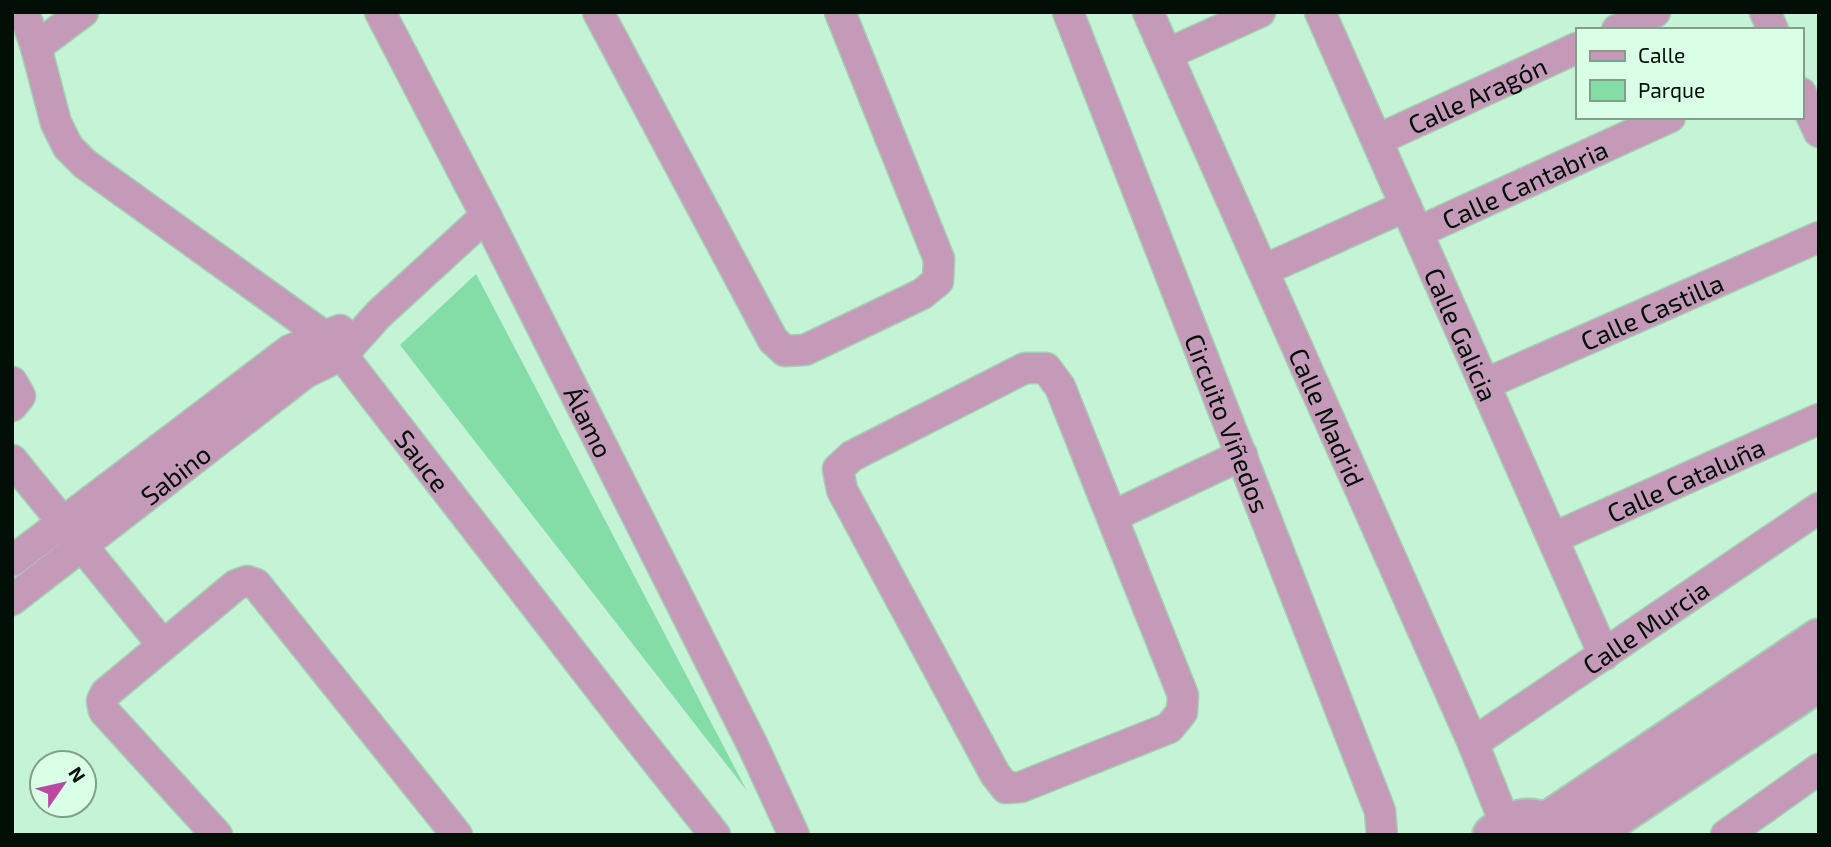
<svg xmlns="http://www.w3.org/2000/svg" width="1831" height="847" viewBox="0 0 1831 847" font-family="'Exo 2',sans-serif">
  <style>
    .green { fill: #84dca7 }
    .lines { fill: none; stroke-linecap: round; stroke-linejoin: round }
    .minor-casing { stroke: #a5cfb4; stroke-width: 33 }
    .tertiary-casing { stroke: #a5cfb4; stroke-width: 42 }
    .minor { stroke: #c59ab9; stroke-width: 30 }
    .tertiary { stroke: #c59ab9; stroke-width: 38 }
    .labels { text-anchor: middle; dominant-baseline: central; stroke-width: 5; stroke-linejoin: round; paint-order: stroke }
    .street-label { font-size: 26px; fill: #010f06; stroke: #d9ffe6 }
  </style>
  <rect width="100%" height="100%" fill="#c4f4d5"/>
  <!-- green -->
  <polygon class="green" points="476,274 747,791 400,345"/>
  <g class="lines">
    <!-- minor casing -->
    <g class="minor-casing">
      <g id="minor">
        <path id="s1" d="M24,12L36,47L56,123L68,147L85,164L324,336L342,355L628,725L715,835"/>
        <path id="s2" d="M380,12L486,216L752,744L794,835"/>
        <polyline points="598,12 773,340 785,351 805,350 922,294 938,281 939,259 840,12"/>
        <path id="s3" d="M1068,12L1380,811L1382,835"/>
        <path id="s4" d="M1148,12L1473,743L1505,823"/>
        <path id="s5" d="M1320,12L1604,655"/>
        <polyline points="1765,12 1773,30"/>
        <polyline points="1617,30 1655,12"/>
        <polyline points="36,47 83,12"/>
        <polyline points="1167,54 1260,12"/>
        <polyline points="1801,93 1819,132"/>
        <path id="s6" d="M1377,140L1577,48"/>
        <path id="s7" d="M1418,232L1670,117"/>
        <polyline points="1264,270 1406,206"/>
        <polygon points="1025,368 1046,368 1060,387 1183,695 1182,712 1169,728 1021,787 1006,788 995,774 842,490 838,469 852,456"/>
        <polyline points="12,382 20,396 12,406"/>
        <path id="s8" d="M1485,384L1819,237"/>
        <polyline points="12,460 162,644"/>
        <polyline points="1113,516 1242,455"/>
        <path id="s9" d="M1553,538L1819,419"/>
        <polyline points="12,561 290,350 340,330"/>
        <path id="s10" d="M12,600L305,373L342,355L379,314L486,216"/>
        <path id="s11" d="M1473,743L1819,508"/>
        <polyline points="217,835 104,711 102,701 106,693 236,585 247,581 256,584 457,835"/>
        <polyline points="1726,835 1819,769"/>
      </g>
    </g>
    <!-- tertiary casing -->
    <g class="tertiary-casing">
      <g id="tertiary">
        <polyline points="1546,822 1819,638"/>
        <path d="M1492,835C1515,815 1539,811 1561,835"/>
        <polyline points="1590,835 1819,682"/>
      </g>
    </g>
    <!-- minor -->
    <use href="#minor" class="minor"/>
    <!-- tertiary -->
    <use href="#tertiary" class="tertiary"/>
  </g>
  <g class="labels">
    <!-- street labels -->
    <g class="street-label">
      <text stroke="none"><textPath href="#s6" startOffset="110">Calle Aragón</textPath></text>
      <text stroke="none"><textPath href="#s7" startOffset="117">Calle Cantabria</textPath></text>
      <text stroke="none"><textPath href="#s8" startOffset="182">Calle Castilla</textPath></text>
      <text stroke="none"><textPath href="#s5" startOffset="352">Calle Galicia</textPath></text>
      <text stroke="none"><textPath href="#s4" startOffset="443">Calle Madrid</textPath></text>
      <text stroke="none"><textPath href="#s2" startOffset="460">Álamo</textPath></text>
      <text stroke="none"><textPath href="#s3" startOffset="441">Circuito Viñedos</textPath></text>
      <text stroke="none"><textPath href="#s1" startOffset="620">Sauce</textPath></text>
      <text stroke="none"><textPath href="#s10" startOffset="206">Sabino</textPath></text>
      <text stroke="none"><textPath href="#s9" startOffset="145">Calle Cataluña</textPath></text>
      <text stroke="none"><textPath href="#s11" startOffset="208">Calle Murcia</textPath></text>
    </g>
  </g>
  <!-- border -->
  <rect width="1831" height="847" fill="none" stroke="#010f06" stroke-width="28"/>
  <!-- legend -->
  <rect x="1576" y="28" width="228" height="91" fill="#d9ffe6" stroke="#839f8c" stroke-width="2"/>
  <rect x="1590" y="51" width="35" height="10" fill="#c59ab9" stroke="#839f8c" stroke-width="2"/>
  <text x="1638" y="63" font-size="21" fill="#010f06">Calle</text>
  <rect x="1590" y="80" width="35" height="21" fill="#84dca7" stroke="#839f8c" stroke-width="2"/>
  <text x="1638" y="98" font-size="21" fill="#010f06">Parque</text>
  <!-- north arrow -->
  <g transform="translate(63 784) rotate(56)"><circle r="33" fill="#d9ffe6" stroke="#839f8c" stroke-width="2"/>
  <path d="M0-5L12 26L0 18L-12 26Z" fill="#bb49a3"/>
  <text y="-10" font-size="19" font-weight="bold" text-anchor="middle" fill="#010f06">N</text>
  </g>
</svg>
